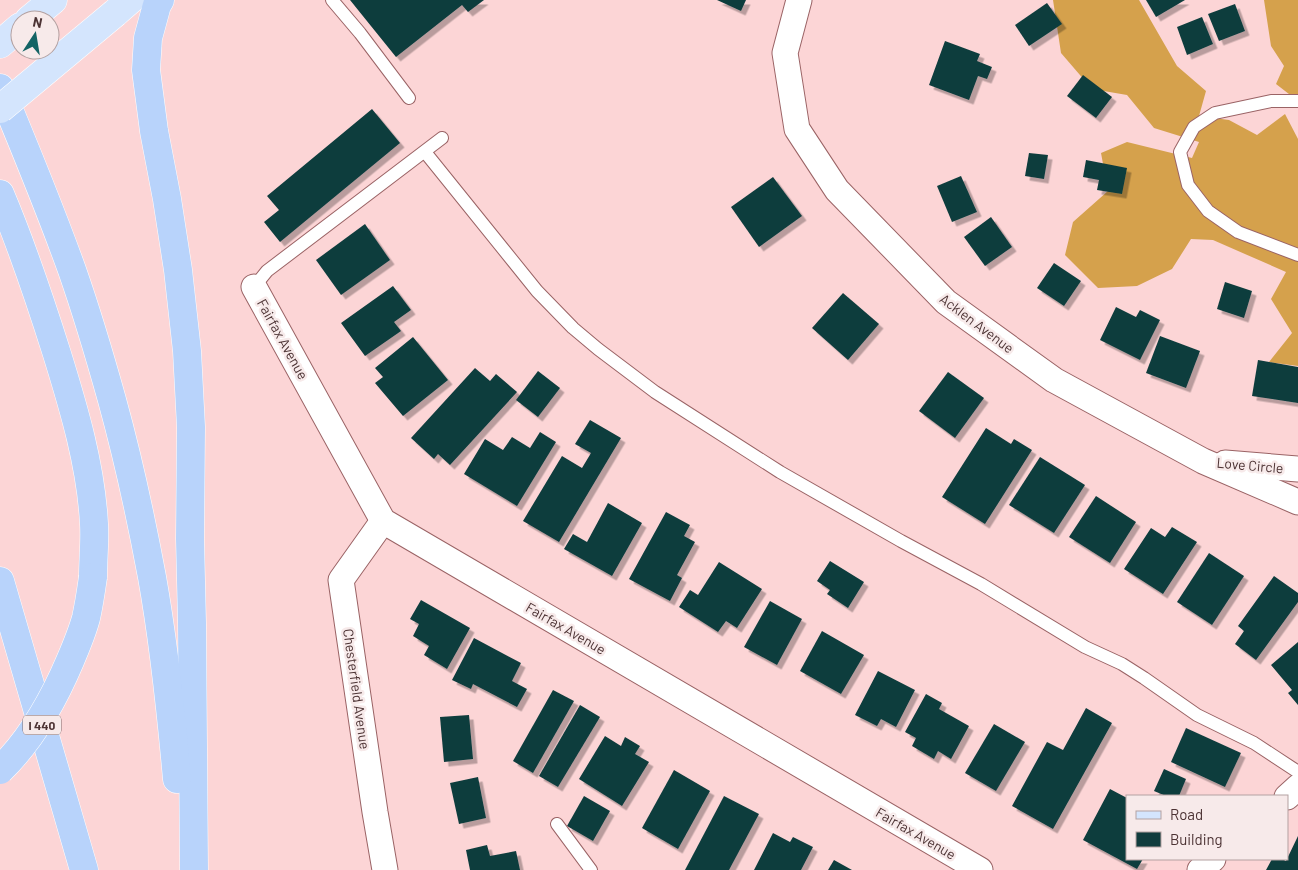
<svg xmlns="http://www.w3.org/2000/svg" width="1298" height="870" viewBox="0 0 1298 870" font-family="Barlow,sans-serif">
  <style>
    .forest { fill: #d5a14c }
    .building { fill: #103c3d; filter: url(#shadow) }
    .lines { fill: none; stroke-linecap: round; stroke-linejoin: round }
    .lane-casing { stroke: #9a6365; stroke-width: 14 }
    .street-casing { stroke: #9a6365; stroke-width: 27 }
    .primary-casing { stroke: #fff; stroke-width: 29 }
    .highway-casing { stroke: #fff; stroke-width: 29 }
    .lane { stroke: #fff; stroke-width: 12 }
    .street { stroke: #fff; stroke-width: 25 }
    .primary { stroke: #d4e5fd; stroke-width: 28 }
    .highway { stroke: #b8d3fb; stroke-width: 28 }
    .primary-bridge-casing { stroke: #fff; stroke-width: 29; stroke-linecap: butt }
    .highway-bridge-casing { stroke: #fff; stroke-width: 29; stroke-linecap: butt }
    .primary-bridge { stroke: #d4e5fd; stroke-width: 28 }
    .highway-bridge { stroke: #b8d3fb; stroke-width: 28 }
    .labels { text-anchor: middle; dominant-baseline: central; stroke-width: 5; stroke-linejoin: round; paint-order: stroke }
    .shield { fill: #f7eaea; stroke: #7f6a6b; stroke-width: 1 }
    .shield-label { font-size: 12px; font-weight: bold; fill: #4c3334 }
    .street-label { font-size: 14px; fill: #4c3334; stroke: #f7eaea }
  </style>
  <defs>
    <filter id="shadow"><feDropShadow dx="4.5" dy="4.5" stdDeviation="0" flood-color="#0004"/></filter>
  </defs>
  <rect width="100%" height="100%" fill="#fcd5d6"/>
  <!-- forest -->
  <g class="forest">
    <polygon points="1053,0 1139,0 1177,66 1206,91 1199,116 1229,120 1257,135 1285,114 1298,139 1298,366 1269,362 1292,333 1271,299 1286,272 1213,240 1191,239 1172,269 1137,286 1098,288 1065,255 1073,222 1108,191 1101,153 1127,142 1192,158 1199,142 1154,128 1127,95 1092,89 1061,53"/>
    <polygon points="1264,0 1298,0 1298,101 1276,84 1284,66 1271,46"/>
  </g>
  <!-- building -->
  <g class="building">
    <polygon points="350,0 484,0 468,12 462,5 396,57"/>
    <polygon points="717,0 746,0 741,11"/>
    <polygon points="1146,0 1185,0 1156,17"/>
    <polygon points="1047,3 1062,24 1029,46 1015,25"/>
    <polygon points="1235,4 1245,31 1219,41 1208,14"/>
    <polygon points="1202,17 1213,44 1187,55 1177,27"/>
    <polygon points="945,41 980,54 977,61 992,67 987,79 978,76 969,100 929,85"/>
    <polygon points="1083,75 1112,97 1096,118 1067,96"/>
    <polygon points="372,109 400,143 280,242 264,222 279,210 267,196"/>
    <polygon points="1029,153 1048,155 1044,179 1025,176"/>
    <polygon points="1086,160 1127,168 1122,194 1097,190 1099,180 1083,177"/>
    <polygon points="961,176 977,212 952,222 937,186"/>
    <polygon points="773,177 802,216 759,247 731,207"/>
    <polygon points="991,217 1012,247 985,266 964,237"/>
    <polygon points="365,224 390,260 341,295 316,260"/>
    <polygon points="1054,263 1081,281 1064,306 1037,288"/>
    <polygon points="1225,282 1252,291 1244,318 1217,309"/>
    <polygon points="393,286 411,310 394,322 401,331 365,356 341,323"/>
    <polygon points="843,293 879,324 848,360 812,328"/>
    <polygon points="1116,307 1136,317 1140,310 1160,320 1140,360 1100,340"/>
    <polygon points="1160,336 1200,351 1186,388 1146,373"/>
    <polygon points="413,337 448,380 403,416 375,383 383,377 375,368"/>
    <polygon points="1258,360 1298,367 1298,403 1252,396"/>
    <polygon points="475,368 490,381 496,374 517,392 450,465 438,454 434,459 411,438"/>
    <polygon points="538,371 560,388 538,417 516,400"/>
    <polygon points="948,372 984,398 955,438 919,411"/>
    <polygon points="590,420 621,438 559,542 523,521 562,456 582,468 591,453 575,444"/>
    <polygon points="986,428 1011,444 1014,439 1032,450 985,524 942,497"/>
    <polygon points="540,432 556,442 517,506 464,474 485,439 503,450 512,437 530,448"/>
    <polygon points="1040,457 1085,485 1054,533 1009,505"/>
    <polygon points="1096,496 1136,522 1110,563 1069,537"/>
    <polygon points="608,503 642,523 612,576 564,549 573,534 587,542"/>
    <polygon points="666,512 690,525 684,536 695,542 677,575 682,578 670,601 629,579"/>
    <polygon points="1172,527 1197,542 1163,594 1124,569 1151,528 1165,537"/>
    <polygon points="1209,553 1244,576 1212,625 1177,602"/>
    <polygon points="830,561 864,582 848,608 827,594 830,590 817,581"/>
    <polygon points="719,562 762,589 737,628 726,621 718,632 679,607 690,590 698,595"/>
    <polygon points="1274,576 1298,593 1298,602 1256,660 1235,644 1244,631 1238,626"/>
    <polygon points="421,600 470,628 447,669 424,655 429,646 413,636 419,624 410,619"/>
    <polygon points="770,601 802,619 777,665 744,647"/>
    <polygon points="822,631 864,655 841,694 800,671"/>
    <polygon points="474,638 521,663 512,681 527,689 517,707 473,684 471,689 452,680"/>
    <polygon points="1298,642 1298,705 1288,693 1292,690 1271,665"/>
    <polygon points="878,671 915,690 896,727 881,719 877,726 855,715"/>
    <polygon points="553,690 574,701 533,773 513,761"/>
    <polygon points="926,694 942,703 939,709 969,726 951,759 938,751 934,759 912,746 916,738 905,732"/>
    <polygon points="580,705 600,717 558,787 539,776"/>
    <polygon points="1086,708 1112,723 1053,829 1012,806 1047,742 1063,750"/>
    <polygon points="469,715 473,759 444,762 440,717"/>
    <polygon points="994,724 1025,742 996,791 965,773"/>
    <polygon points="1186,728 1241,753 1225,787 1171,762"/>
    <polygon points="605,736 621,746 625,737 640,746 635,754 649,762 622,806 579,779"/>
    <polygon points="1164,769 1186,779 1179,796 1166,796 1154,791"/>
    <polygon points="674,770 710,791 678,849 642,828"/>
    <polygon points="478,777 486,818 459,824 450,783"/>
    <polygon points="1110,789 1127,798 1127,859 1143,859 1137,869 1083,840"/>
    <polygon points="584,796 610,811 593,841 567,826"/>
    <polygon points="724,796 759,814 729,870 685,870"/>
    <polygon points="773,833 790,842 793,837 813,847 801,870 754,870"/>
    <polygon points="1298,836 1298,870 1266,870 1272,859 1282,859 1286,861"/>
    <polygon points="487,845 490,856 516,851 520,870 470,870 466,850"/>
    <polygon points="834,860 852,870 828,870"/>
  </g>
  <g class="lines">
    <!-- lane casing -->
    <g class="lane-casing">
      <g id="lane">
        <polyline points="332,0 360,33 409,98"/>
        <polyline points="1298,101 1271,101 1215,113 1194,127 1180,152 1188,185 1208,211 1238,232 1298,255"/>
        <polyline points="425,152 537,291 573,328 598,349 655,392 780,472 901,541 981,584 1085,647 1122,664 1144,678 1197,715 1254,743 1298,772"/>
        <polyline points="254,287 267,271 442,138"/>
        <polyline points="557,824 591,870"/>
      </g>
    </g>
    <!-- street casing -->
    <g class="street-casing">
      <g id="street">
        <polyline points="799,0 785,53 797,129 837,190 946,302 1054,380 1203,461 1298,502"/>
        <polyline points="254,287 383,521 980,870"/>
        <polyline points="1225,463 1298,469"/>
        <polyline points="383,521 341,580 375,812 385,870"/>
        <polyline points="1287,797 1298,787"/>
        <polyline points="1200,870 1213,859"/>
      </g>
    </g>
    <!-- primary casing -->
    <g class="primary-casing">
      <g id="primary">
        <polyline points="115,13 130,0"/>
        <polyline points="29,20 53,0"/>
        <polyline points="0,44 20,27"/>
      </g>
    </g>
    <!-- highway casing -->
    <g class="highway-casing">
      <g id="highway">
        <polyline points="160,0 157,5 148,38 146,70 154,131 167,199 178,270 187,351 191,427 190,539 192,623 194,870"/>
        <path d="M0,88C25,148 50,209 72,270C87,313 100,357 112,400C128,458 141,518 152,577C164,644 171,712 177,779"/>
        <path d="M0,194C22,246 40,300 57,354C74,409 91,466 94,524C95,542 93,560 93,577"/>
        <polyline points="0,581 84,870"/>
      </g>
    </g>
    <!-- lane -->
    <use href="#lane" class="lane"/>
    <!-- street -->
    <use href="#street" class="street"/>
    <!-- primary -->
    <use href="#primary" class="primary"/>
    <!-- highway -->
    <use href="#highway" class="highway"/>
    <!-- primary-bridge casing -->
    <g class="primary-bridge-casing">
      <polyline id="primary-bridge" points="0,109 115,13"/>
    </g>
    <!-- highway-bridge casing -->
    <g class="highway-bridge-casing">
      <path id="highway-bridge" d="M0,770C31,740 53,701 70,661C76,647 82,633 86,618C89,605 91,591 93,577"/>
    </g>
    <!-- primary-bridge -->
    <use href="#primary-bridge" class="primary-bridge"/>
    <!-- highway-bridge -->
    <use href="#highway-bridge" class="highway-bridge"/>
  </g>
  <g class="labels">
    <!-- shield labels -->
    <rect class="shield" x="23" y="715.5" width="38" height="19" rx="4"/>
    <g class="shield-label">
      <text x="42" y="725">I 440</text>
    </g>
    <!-- street labels -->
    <g class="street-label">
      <text transform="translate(977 323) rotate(37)">Acklen Avenue</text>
      <text transform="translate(283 339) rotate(61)">Fairfax Avenue</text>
      <text transform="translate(1250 465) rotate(5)">Love Circle</text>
      <text transform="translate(566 628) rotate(30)">Fairfax Avenue</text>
      <text transform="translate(357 689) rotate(82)">Chesterfield Avenue</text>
      <text transform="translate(916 833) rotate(30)">Fairfax Avenue</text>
    </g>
  </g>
  <!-- legend -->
  <rect x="1126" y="795" width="162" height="65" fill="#f7eaea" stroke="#b3a1a1"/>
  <rect x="1136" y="811" width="25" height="8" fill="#d4e5fd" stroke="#b3a1a1"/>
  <text x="1170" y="820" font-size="15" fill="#4c3334">Road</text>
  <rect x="1136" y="832" width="25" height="15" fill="#103c3d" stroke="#b3a1a1"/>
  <text x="1170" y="845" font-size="15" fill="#4c3334">Building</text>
  <!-- north arrow -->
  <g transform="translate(35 35) rotate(12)"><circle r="24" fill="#f7eaea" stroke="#b3a1a1"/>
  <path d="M0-4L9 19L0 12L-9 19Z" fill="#146465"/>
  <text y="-8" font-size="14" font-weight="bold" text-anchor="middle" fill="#4c3334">N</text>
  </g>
</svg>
